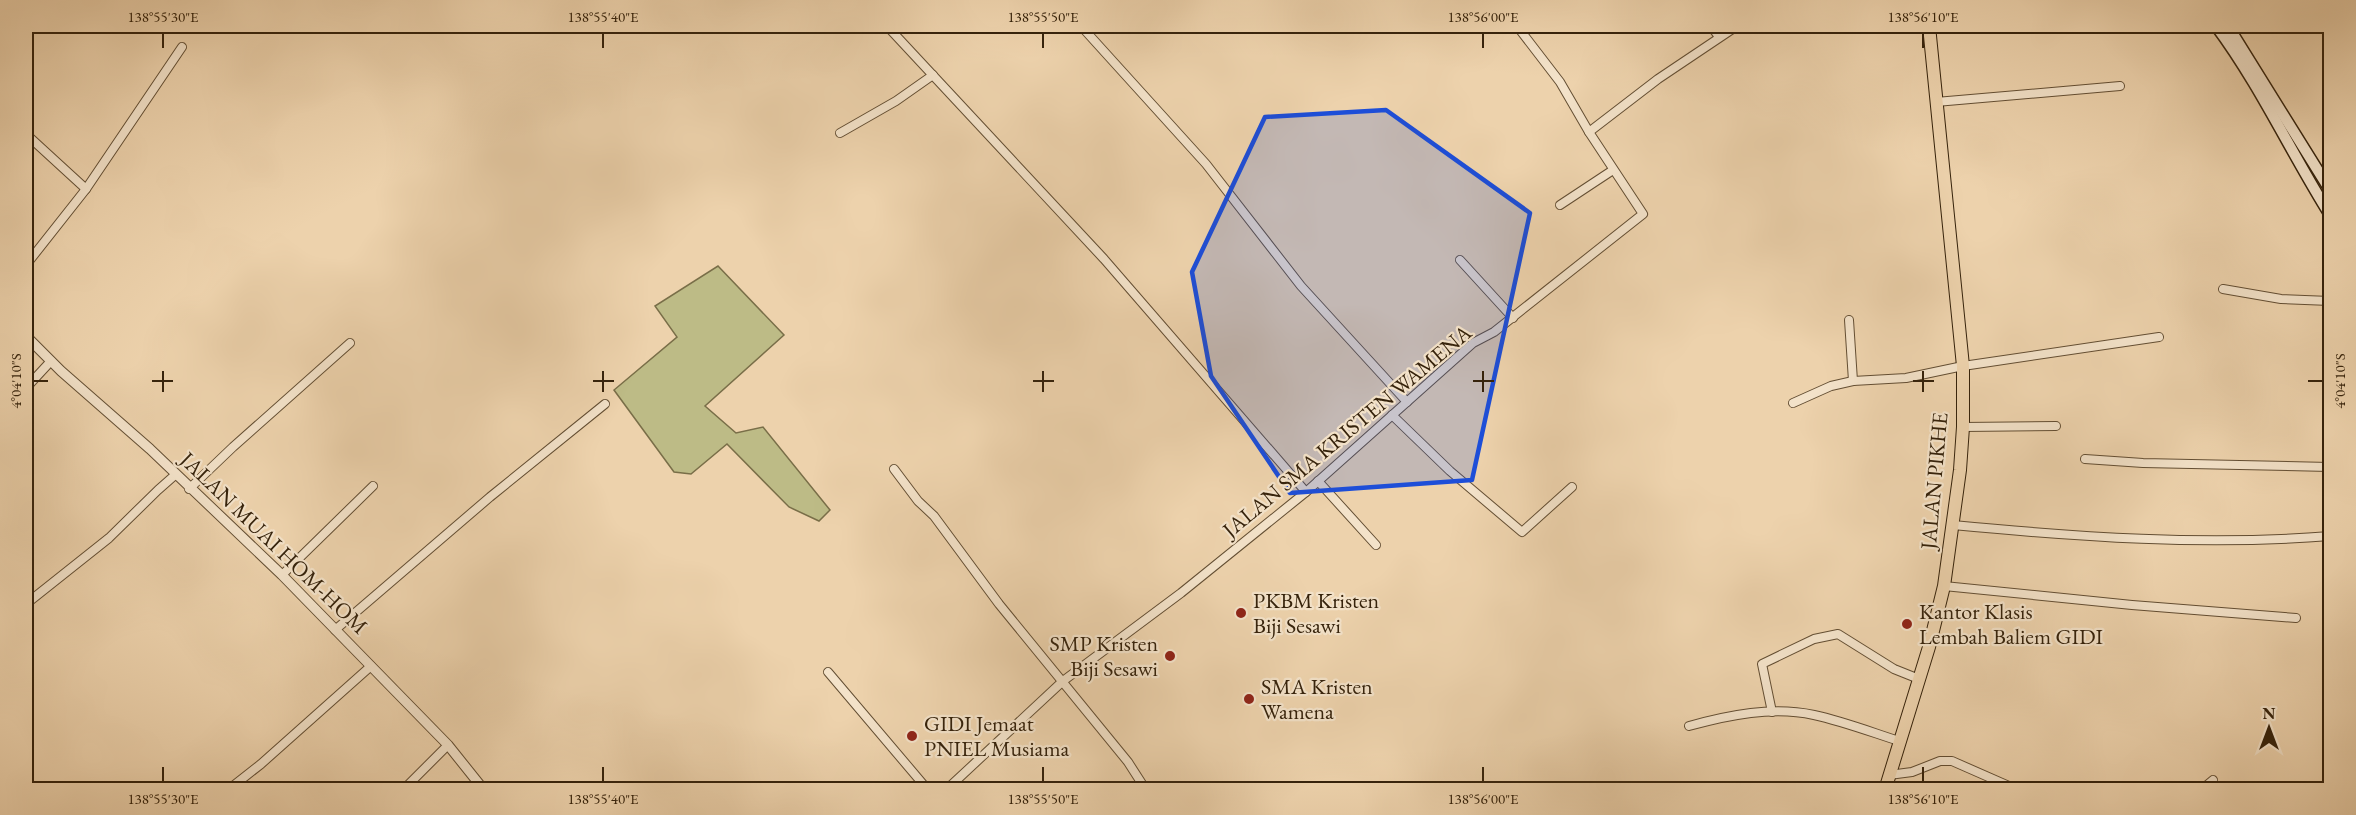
<svg xmlns="http://www.w3.org/2000/svg" width="2356" height="815" viewBox="0 0 2356 815" font-family="'EB Garamond',serif">
  <style>
    .green { fill: #bdbb86; stroke: #796e48; stroke-width: 1.5 }
    .lines { fill: none; stroke-linecap: round; stroke-linejoin: round }
    .minor-casing { stroke: #634e33; stroke-width: 10 }
    .tertiary-casing { stroke: #634e33; stroke-width: 11 }
    .secondary-casing { stroke: #35220b; stroke-width: 13 }
    .trunk-casing { stroke: #35220b; stroke-width: 14 }
    .minor { stroke: #f3e2c9; stroke-width: 8 }
    .tertiary { stroke: #f3e2c9; stroke-width: 9 }
    .secondary { stroke: #f3e2c9; stroke-width: 10 }
    .trunk { stroke: #edd2ac; stroke-width: 12 }
    .marked { fill: #1d4ed8; fill-opacity: 0.2; stroke: #1d4ed8; stroke-width: 4.5; stroke-linejoin: round }
    .ticks { fill: none; stroke: #35220b; stroke-width: 2 }
    .poi-dot { fill: #8f2418; stroke: #f3e2c9; stroke-width: 2 }
    .labels { text-anchor: middle; dominant-baseline: central; stroke-width: 4.5; stroke-linejoin: round; paint-order: stroke }
    .street-label { font-size: 22px; fill: #35220b; stroke: #f3e2c9 }
    .poi-label { font-size: 22px; fill: #35220b; stroke: #f3e2c9; text-anchor: start }
    .neatline { fill: none; stroke: #35220b; stroke-width: 2 }
    .ticks-label { font-size: 15px; text-anchor: middle; fill: #35220b }
  </style>
  <rect width="100%" height="100%" fill="#edd2ac"/>
  <filter id="stains"><feTurbulence type="fractalNoise" baseFrequency=".00333" numOctaves="4"/><feColorMatrix values="0 0 0 0 .2 0 0 0 0 .09 0 0 0 0 .02 0 0 0 .5 -.17"/></filter>
  <radialGradient id="worn" r=".72"><stop offset=".6" stop-color="#630" stop-opacity="0"/><stop offset="1" stop-color="#630" stop-opacity=".3"/></radialGradient>
  <!-- green -->
  <polygon class="green" points="718,266 784,335 705,406 736,433 763,427 830,510 819,521 789,507 727,444 691,474 674,472 614,390 677,337 655,306"/>
  <g class="lines">
    <!-- minor casing -->
    <g class="minor-casing">
      <g id="minor">
        <polyline points="887,26 1104,259 1306,492"/>
        <polyline points="1081,26 1206,164 1301,286 1407,402"/>
        <polyline points="1517,26 1560,82 1589,132"/>
        <polyline points="1711,26 1719,37"/>
        <polyline points="1936,102 2120,86"/>
        <polyline points="840,133 896,101 933,75"/>
        <polyline points="26,134 86,189"/>
        <polyline points="1560,205 1613,170"/>
        <polyline points="1460,260 1513,318"/>
        <polyline points="26,265 86,189 182,47"/>
        <polyline points="2223,289 2281,299 2330,301"/>
        <polyline points="1849,320 1853,381"/>
        <polyline points="26,388 51,361"/>
        <polyline points="1793,403 1831,386 1853,381 1906,378 1963,366 2159,337"/>
        <polyline points="1392,415 1450,471 1522,532 1572,487"/>
        <polyline points="1963,427 2056,426"/>
        <polyline points="2085,459 2143,463 2330,467"/>
        <polyline points="894,469 918,501 934,516 999,604 1128,762 1146,790"/>
        <polyline points="1318,481 1376,545"/>
        <polyline points="189,489 233,447 350,343"/>
        <path d="M1953,525C2078,537 2205,546 2330,536"/>
        <polyline points="282,575 373,486"/>
        <polyline points="1944,586 2132,605 2296,618"/>
        <polyline points="26,604 109,538 158,490 175,475"/>
        <polyline points="335,630 490,497 605,404"/>
        <polyline points="828,672 928,790"/>
        <polyline points="1772,712 1762,664 1814,639 1838,634 1894,669 1919,679"/>
        <path d="M1689,726C1729,715 1772,706 1814,715C1842,721 1871,732 1899,741"/>
        <polyline points="1889,775 1912,772 1940,761 1952,761 2018,790"/>
        <polyline points="228,790 261,764 371,666"/>
        <polyline points="403,790 448,745"/>
        <polyline points="760,790 760,789"/>
        <polyline points="946,790 1063,681 1181,593 1306,492 1473,343 1494,332 1643,214 1589,132 1658,79 1737,26"/>
        <polyline points="2201,790 2213,780"/>
      </g>
    </g>
    <!-- tertiary casing -->
    <g class="tertiary-casing">
      <polyline id="tertiary" points="26,336 61,371 150,449 282,575 448,745 484,790"/>
    </g>
    <!-- secondary casing -->
    <g class="secondary-casing">
      <g id="secondary">
        <path d="M2216,26C2260,85 2291,153 2330,215"/>
        <polyline points="2228,26 2330,190"/>
      </g>
    </g>
    <!-- trunk casing -->
    <g class="trunk-casing">
      <polyline id="trunk" points="1885,790 1929,647 1944,586 1960,470 1963,427 1963,366 1929,26"/>
    </g>
    <!-- minor -->
    <use href="#minor" class="minor"/>
    <!-- tertiary -->
    <use href="#tertiary" class="tertiary"/>
    <!-- secondary -->
    <use href="#secondary" class="secondary"/>
    <!-- trunk -->
    <use href="#trunk" class="trunk"/>
  </g>
  <!-- marked area -->
  <path class="marked" d="M1386,110L1530,213L1472,480L1290,493L1211,376L1192,272L1265,117Z"/>
  <!-- ticks -->
  <path class="ticks" d="M163,33V48M603,33V48M1043,33V48M1483,33V48M1923,33V48M163,371V392M603,371V392M1043,371V392M1483,371V392M1923,371V392M33,381H48M152,381H173M593,381H614M1033,381H1054M1473,381H1494M1913,381H1934M2308,381H2323M163,767V782M603,767V782M1043,767V782M1483,767V782M1923,767V782"/>
  <!-- markers -->
  <g class="poi-dot">
    <circle cx="1241" cy="613" r="6"/>
    <circle cx="1907" cy="624" r="6"/>
    <circle cx="1170" cy="656" r="6"/>
    <circle cx="1249" cy="699" r="6"/>
    <circle cx="912" cy="736" r="6"/>
  </g>
  <g class="labels">
    <!-- street labels -->
    <g class="street-label">
      <text transform="translate(1347 431) rotate(-40)">JALAN SMA KRISTEN WAMENA</text>
      <text transform="translate(1934 481) rotate(-85)">JALAN PIKHE</text>
      <text transform="translate(274 543) rotate(44)">JALAN MUAI HOM-HOM</text>
    </g>
    <!-- poi labels -->
    <g class="poi-label">
      <text x="1253" y="600">PKBM Kristen<tspan x="1253" dy="25">Biji Sesawi</tspan></text>
      <text x="1919" y="611">Kantor Klasis<tspan x="1919" dy="25">Lembah Baliem GIDI</tspan></text>
      <text x="1158" y="643" text-anchor="end">SMP Kristen<tspan x="1158" dy="25">Biji Sesawi</tspan></text>
      <text x="1261" y="686">SMA Kristen<tspan x="1261" dy="25">Wamena</tspan></text>
      <text x="924" y="723">GIDI Jemaat<tspan x="924" dy="25">PNIEL Musiama</tspan></text>
    </g>
  </g>
  <!-- margin -->
  <rect width="2356" height="815" fill="none" stroke="#edd2ac" stroke-width="66"/>
  <!-- north arrow -->
  <g transform="translate(2269 728)" stroke="#f3e2c9" stroke-width="4.5" paint-order="stroke">
  <path d="M0-4.5L10 22L0 15L-10 22Z" fill="#35220b"/>
  <text y="-9" font-size="16" font-weight="bold" text-anchor="middle" fill="#35220b">N</text>
  </g>
  <rect x="33" y="33" width="2290" height="749" class="neatline"/>
  <g class="ticks-label">
    <text x="163" y="22">138°55'30"E</text>
    <text x="603" y="22">138°55'40"E</text>
    <text x="1043" y="22">138°55'50"E</text>
    <text x="1483" y="22">138°56'00"E</text>
    <text x="1923" y="22">138°56'10"E</text>
    <text transform="translate(16 381) rotate(-90)" y="5">4°04'10"S</text>
    <text transform="translate(2340 381) rotate(-90)" y="5">4°04'10"S</text>
    <text x="163" y="804">138°55'30"E</text>
    <text x="603" y="804">138°55'40"E</text>
    <text x="1043" y="804">138°55'50"E</text>
    <text x="1483" y="804">138°56'00"E</text>
    <text x="1923" y="804">138°56'10"E</text>
  </g>
  <rect width="100%" height="100%" filter="url(#stains)"/>
  <rect width="100%" height="100%" fill="url(#worn)"/>
</svg>
